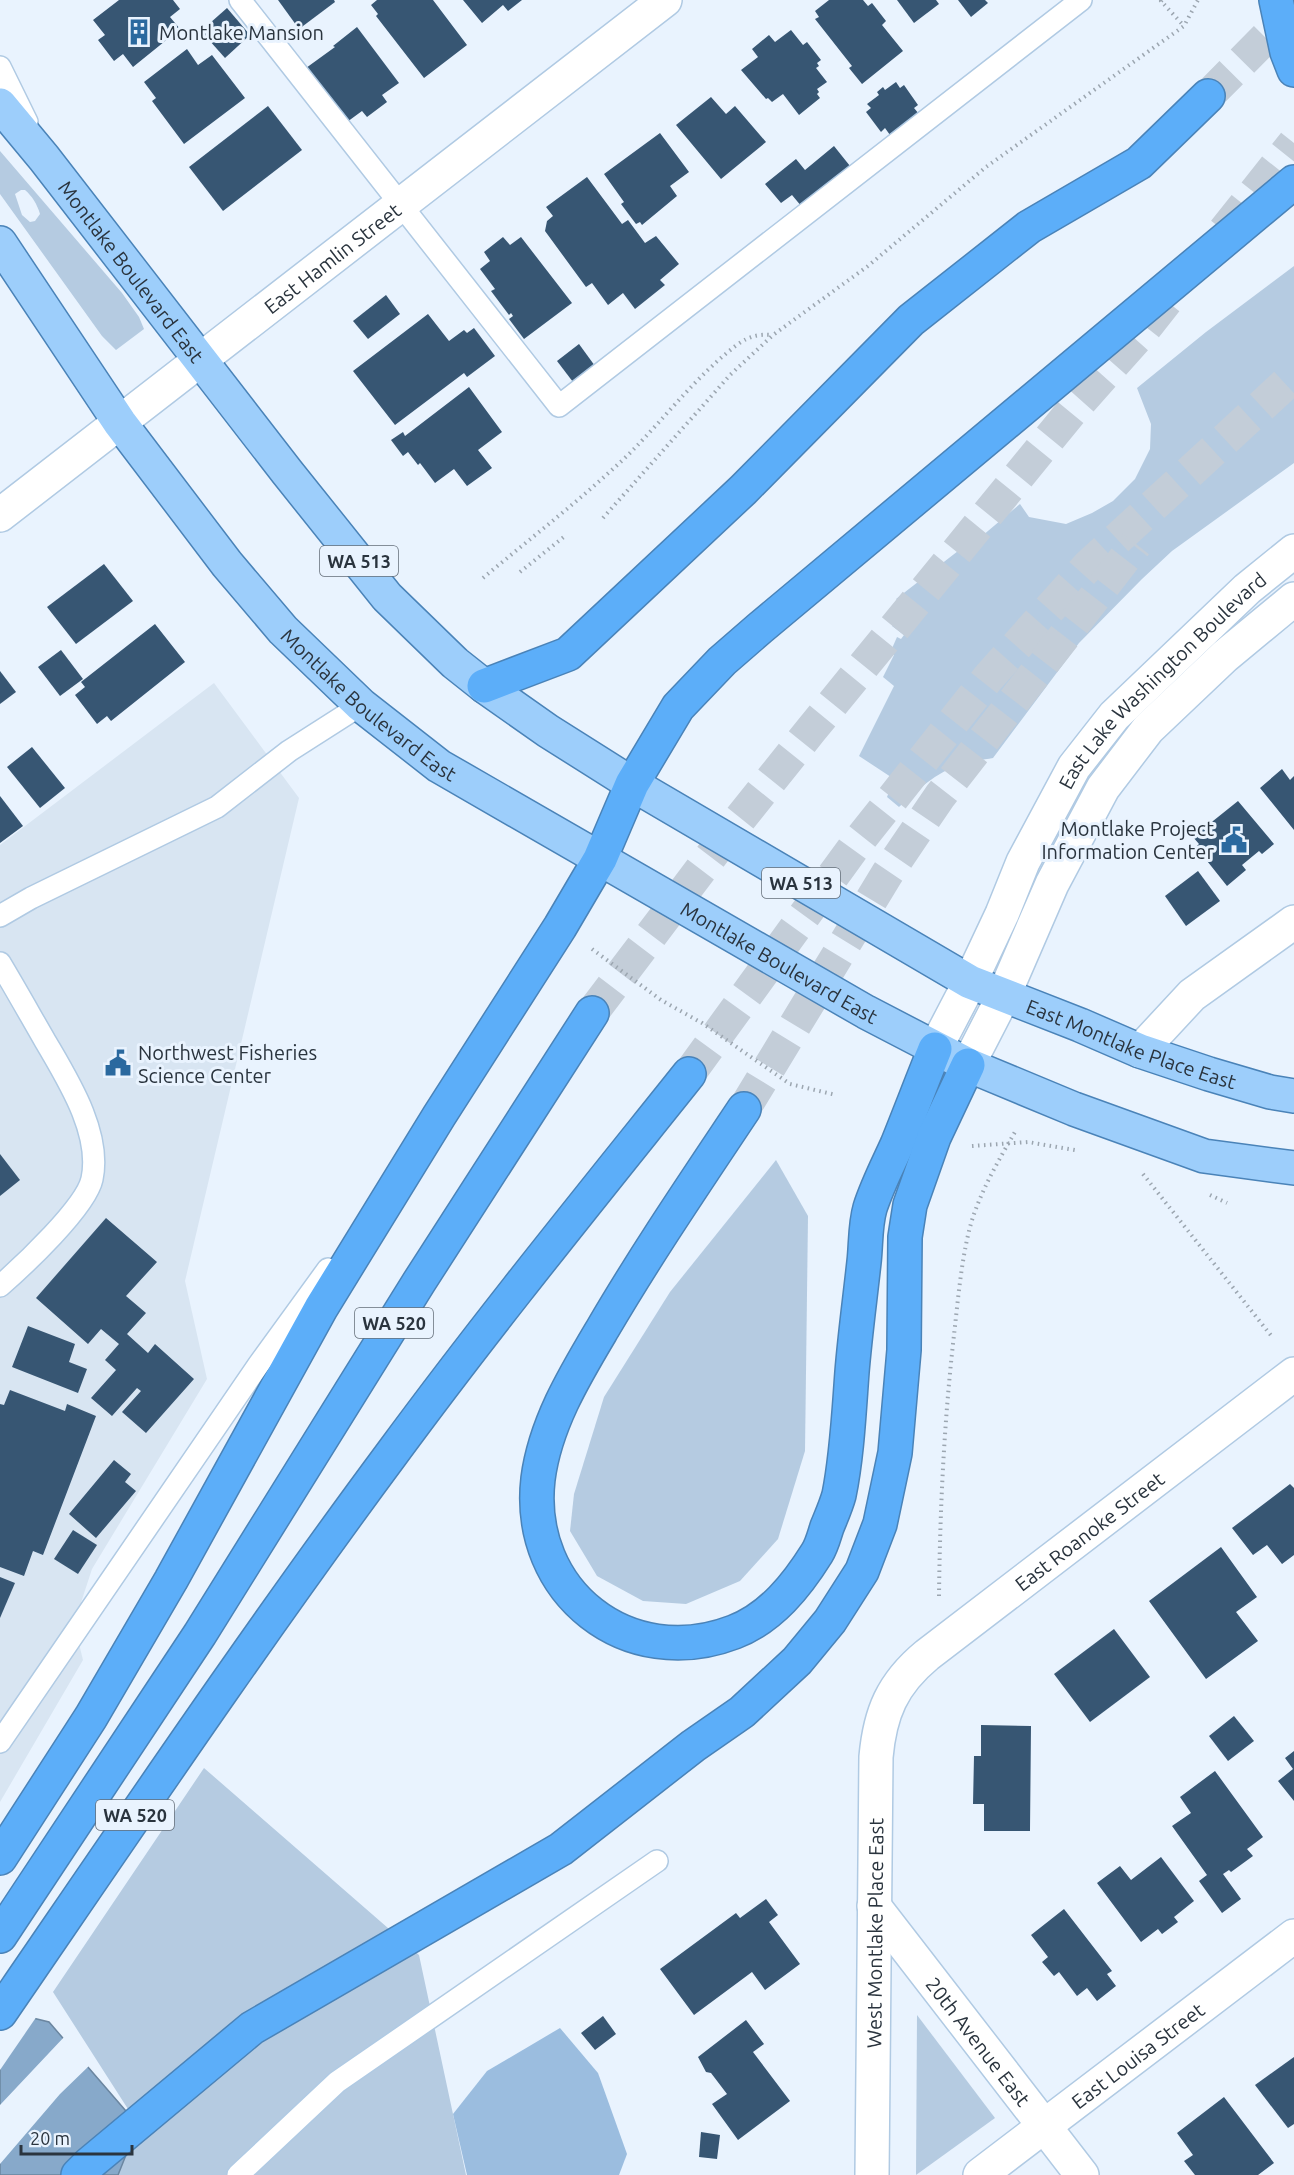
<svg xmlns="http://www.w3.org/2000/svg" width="1294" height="2175" viewBox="0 0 1294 2175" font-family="Ubuntu,sans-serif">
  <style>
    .built { fill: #d8e5f2 }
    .green { fill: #b5cbe1; fill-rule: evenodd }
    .forest { fill: #9bbddf }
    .water { fill: #87a9ca; stroke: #6b86a0; stroke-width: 1.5 }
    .pier { fill: #e9f3fe }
    .building { fill: #375673 }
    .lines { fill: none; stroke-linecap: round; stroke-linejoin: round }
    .highway-tunnel { stroke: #c3cdd8; stroke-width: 33; stroke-dasharray: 33 16; stroke-linecap: butt }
    .lane-casing { stroke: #b0cae3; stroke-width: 24 }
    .street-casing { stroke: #b0cae3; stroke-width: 36 }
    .secondary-casing { stroke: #b0cae3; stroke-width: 36 }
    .primary-casing { stroke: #4a83b8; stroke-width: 36 }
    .highway-casing { stroke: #4a83b8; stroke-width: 36 }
    .path { stroke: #9ca6b0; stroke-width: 4; stroke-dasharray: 1.5 4.5; stroke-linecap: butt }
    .lane { stroke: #fff; stroke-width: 21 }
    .street { stroke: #fff; stroke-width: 33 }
    .secondary { stroke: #fff; stroke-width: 33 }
    .primary { stroke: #9dcefb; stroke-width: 33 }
    .highway { stroke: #5caef9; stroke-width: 33 }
    .labels { text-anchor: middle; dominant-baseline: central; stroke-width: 6; stroke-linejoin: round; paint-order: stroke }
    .shield { fill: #e9f3fe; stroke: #636d78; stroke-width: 1.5 }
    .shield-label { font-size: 18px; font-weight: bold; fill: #2a343e }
    .poi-label { font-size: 20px; fill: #2a343e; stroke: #e9f3fe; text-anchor: start }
    .street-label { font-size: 20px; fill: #2a343e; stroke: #e9f3fe }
  </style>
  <rect width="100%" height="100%" fill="#e9f3fe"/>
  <!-- built -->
  <polygon class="built" points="214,683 299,798 185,1281 207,1379 92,1569 74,1624 83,1660 0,1802 0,845"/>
  <!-- green -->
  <g class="green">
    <path d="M0,151L122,293L139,317L144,329L116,350L102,336L0,194ZM21,190H25C32,196 37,204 40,214L35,221L30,222L22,215L15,194Z"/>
    <path d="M1294,266V463L1172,551L1142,579L1079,643L993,758C983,760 970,761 960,764C936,773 917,790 899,807L887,797L894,779L859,756L894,686L883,677L894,655L890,653L897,637L901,639L904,635L892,626L900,609L904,611L906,608L896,599L980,534L982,536L1020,504L1029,517L1066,524L1092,513L1113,501L1135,479L1150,449L1151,424L1137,388L1206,332Z"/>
    <polygon points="776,1160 808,1216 805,1451 778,1539 740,1581 686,1604 643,1601 597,1576 570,1531 574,1494 604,1397 670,1292"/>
    <polygon points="204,1768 419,1955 466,2175 0,2175 135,2120 53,1992"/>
    <polygon points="917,2015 995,2118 916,2175"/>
  </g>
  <!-- forest -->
  <polygon class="forest" points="560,2028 598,2073 627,2154 619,2175 467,2175 453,2114 487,2071"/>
  <!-- water -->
  <polygon class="water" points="0,2010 49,2022 138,2125 118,2175 0,2175"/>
  <!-- pier -->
  <g class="pier">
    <polygon points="0,2007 37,2016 0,2070"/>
    <polygon points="65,2036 90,2065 60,2094 0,2164 0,2105"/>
  </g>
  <!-- building -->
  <g class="building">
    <polygon points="119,0 173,0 180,9 170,17 180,29 133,67 123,54 114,61 98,40 105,35 93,20"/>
    <polygon points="278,0 334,0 335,2 299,29"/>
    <polygon points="377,0 433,0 467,45 424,78 376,16 378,14 371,5"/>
    <polygon points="463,0 522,0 508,11 503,5 482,23"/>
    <polygon points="829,0 863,0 868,6 872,3 886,21 882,25 903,51 862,84 849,68 852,66 815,19 819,17 815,11"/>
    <polygon points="897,0 936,0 939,4 914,23"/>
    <polygon points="958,0 985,0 988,3 971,17"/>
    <polygon points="227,8 250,35 225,58 201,31"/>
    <polygon points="357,27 399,83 382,95 387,102 367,117 362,111 347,122 306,68 335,47 333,46"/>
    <polygon points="791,30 803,45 807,42 821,60 817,63 819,66 816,68 827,82 817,89 819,92 817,94 820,98 799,115 783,94 772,102 768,98 766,99 741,70 758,57 752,49 769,35 775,42"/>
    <polygon points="187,49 198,65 212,55 245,98 184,144 152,101 156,98 144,82"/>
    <polygon points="896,82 900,88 904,85 918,105 914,108 919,114 890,135 885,128 881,132 866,112 871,108 867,104 879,95 877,92 883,87 885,90"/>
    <polygon points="711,97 726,114 735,106 766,142 721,179 676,125"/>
    <polygon points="268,106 302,150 223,211 189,167"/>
    <polygon points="660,133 689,172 670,186 677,196 642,225 640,222 636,224 621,204 624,202 604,174"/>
    <polygon points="834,146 850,166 802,207 792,195 781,203 765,184 796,159 805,170"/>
    <polygon points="587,177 622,224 628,220 645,243 656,236 679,264 660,280 665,285 635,309 623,293 608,305 592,283 586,287 545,231 547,221 553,216 546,207"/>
    <polygon points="503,237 510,245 521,237 572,303 524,339 509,319 513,316 511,313 509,315 491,291 495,289 480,269 490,261 484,252"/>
    <polygon points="386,295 400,314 368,339 353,321"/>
    <polygon points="428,314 449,341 464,330 467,333 474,328 495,356 467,377 464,373 395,425 353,371"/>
    <polygon points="579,344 595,366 573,382 557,361"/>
    <polygon points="469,387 502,432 478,450 492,468 467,486 454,469 435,483 420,463 418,465 408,452 403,456 391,440 403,432 405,436"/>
    <polygon points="104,564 133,601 76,644 47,607"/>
    <polygon points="155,624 185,662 111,721 107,716 97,724 75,695 85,687 81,682"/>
    <polygon points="61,650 83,679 60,696 38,667"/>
    <polygon points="0,671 16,692 0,704"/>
    <polygon points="32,747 65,788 40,808 7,767"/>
    <polygon points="1282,769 1290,780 1294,776 1294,830 1260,788"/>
    <polygon points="0,796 23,826 0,843"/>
    <polygon points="1238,801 1274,844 1262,854 1259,851 1242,865 1246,870 1227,886 1196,847 1199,844 1193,837"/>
    <polygon points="1198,871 1220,901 1186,926 1165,896"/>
    <polygon points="0,1154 20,1180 0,1196"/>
    <polygon points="106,1218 157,1262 126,1296 146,1313 127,1334 148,1353 155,1344 194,1379 146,1433 122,1412 141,1391 137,1388 112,1416 91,1398 116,1370 105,1360 119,1344 101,1329 88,1344 36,1298"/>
    <polygon points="28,1326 75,1344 69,1362 87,1369 78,1393 12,1367"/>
    <polygon points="10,1390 65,1411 67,1404 96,1416 43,1555 33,1551 24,1576 0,1567 0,1404 4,1405"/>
    <polygon points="114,1460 131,1474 125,1482 136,1491 96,1538 69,1514"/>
    <polygon points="1290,1484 1294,1488 1294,1555 1282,1564 1267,1545 1253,1555 1232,1528"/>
    <polygon points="73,1530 97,1545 78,1574 54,1559"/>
    <polygon points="1221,1547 1257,1597 1236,1612 1258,1641 1206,1679 1149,1601"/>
    <polygon points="0,1577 15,1583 0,1618"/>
    <polygon points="1114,1629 1150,1677 1090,1722 1054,1674"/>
    <polygon points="1234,1716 1254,1741 1228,1761 1209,1736"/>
    <polygon points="981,1725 1031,1726 1030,1831 984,1831 984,1804 973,1804 974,1756 981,1756"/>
    <polygon points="1294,1751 1294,1801 1278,1781 1293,1769 1285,1758"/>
    <polygon points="1215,1771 1263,1837 1247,1849 1253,1856 1231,1872 1229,1870 1223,1874 1241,1899 1222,1913 1199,1881 1207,1875 1172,1826 1191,1813 1180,1797"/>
    <polygon points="1161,1857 1194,1901 1174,1917 1178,1922 1162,1934 1158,1929 1141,1942 1097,1883 1120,1866 1131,1880"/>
    <polygon points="766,1899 778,1915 769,1922 800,1964 765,1990 752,1972 694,2015 660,1969 736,1913 740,1918"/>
    <polygon points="1064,1909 1112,1971 1107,1974 1116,1986 1097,2001 1087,1988 1077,1996 1059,1972 1054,1976 1042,1962 1048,1957 1031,1935"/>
    <polygon points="603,2016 616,2034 595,2050 581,2033"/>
    <polygon points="746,2020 764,2044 753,2052 790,2101 738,2140 712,2104 727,2094 711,2073 706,2072 698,2057"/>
    <polygon points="1294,2057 1294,2124 1288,2128 1255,2085"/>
    <polygon points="1224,2097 1274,2163 1258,2175 1195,2175 1184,2161 1193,2155 1177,2133"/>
    <polygon points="701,2132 720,2135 717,2159 699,2157"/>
  </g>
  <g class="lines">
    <!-- highway-tunnel -->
    <g class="highway-tunnel">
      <polyline points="1208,96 1294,9"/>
      <polyline points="1224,231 1294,143"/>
      <polyline points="592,1013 727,835 811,730 1071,412 1142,332 1172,294"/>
      <polyline points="689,1074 854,847 988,678 1088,566 1294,376"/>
      <polyline points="744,1109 887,874 940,796 1136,544"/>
    </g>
    <!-- lane casing -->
    <g class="lane-casing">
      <g id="lane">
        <polyline points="240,0 559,406 1081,0"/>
        <polyline points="0,67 27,122"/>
        <polyline points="0,916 31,898 217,807 289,751 361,705"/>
        <path d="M0,963C15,988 29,1013 44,1039C66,1077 102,1132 92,1179C86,1207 23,1266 0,1286"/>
        <polyline points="0,1742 259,1364 328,1269"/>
        <polyline points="238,2175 337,2082 657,1861"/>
      </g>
    </g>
    <!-- street casing -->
    <g class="street-casing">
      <g id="street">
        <path id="s1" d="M0,515L665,0"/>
        <polyline points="1140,1051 1192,995 1294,922"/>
        <path id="s2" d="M874,1906L1082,2175"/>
        <path id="s3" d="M980,2175L1294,1936"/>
      </g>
    </g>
    <!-- secondary casing -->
    <g class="secondary-casing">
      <g id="secondary">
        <path id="s4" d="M935,1049L970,982L1002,914L1023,862L1074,767L1114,716L1247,589L1294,551"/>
        <polyline points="968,1065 1003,997 1052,884 1103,788 1148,729 1225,656 1294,599"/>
        <path id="s5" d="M872,2175L876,1757C880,1713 892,1684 927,1655L1294,1374"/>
      </g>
    </g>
    <!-- primary casing -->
    <g class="primary-casing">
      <g id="primary">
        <path id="s6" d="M0,105L44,158L287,472L387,597L455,663L484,686L548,731L632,784L970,982L1080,1025L1140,1051L1209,1074L1270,1092L1294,1096"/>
        <path id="s7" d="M0,243L120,423L227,564L283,630L361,705L439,766L866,1012L968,1065L1074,1109L1204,1156L1294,1168"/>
      </g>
    </g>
    <!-- highway casing -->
    <g class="highway-casing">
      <g id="highway">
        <polyline points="1276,0 1287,52 1294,70"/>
        <polyline points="484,686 568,654 743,490 911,320 1029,227 1139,163 1208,96"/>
        <path d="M744,1109C696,1181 647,1253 603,1328C575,1375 545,1424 538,1479C525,1592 628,1673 734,1632C771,1618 797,1585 817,1553C822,1545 824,1536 827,1527C831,1517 836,1506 839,1495C847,1456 849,1412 852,1372C855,1335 860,1299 864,1262C866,1245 865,1225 870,1208C877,1186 888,1165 897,1145C910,1113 922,1081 935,1049"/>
        <polyline points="0,1858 91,1717 171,1580 321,1308 439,1116 560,927 600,859 632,784 678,707 722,661 760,628 1294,182"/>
        <polyline points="0,1936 200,1634 419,1282 592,1013"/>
        <path d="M0,2013C129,1825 257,1635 393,1452C488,1323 589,1199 689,1074"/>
        <polyline points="78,2175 89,2164 252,2028 561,1849 693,1746 742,1712 797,1661 830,1621 862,1571 880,1524 895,1453 904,1350 905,1237 910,1205 934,1137 968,1065"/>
      </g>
    </g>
    <!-- path -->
    <g class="path">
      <polyline points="1162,0 1161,1 1184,26"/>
      <polyline points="603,518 730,375 773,335 868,266 986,167 1184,26 1198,0"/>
      <polyline points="520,572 565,536"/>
      <path d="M483,578C532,537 583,498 629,454C665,418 697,375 738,344C750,336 758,334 772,335"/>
      <polyline points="592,949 661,1000 702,1023 790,1084 836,1095"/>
      <polyline points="972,1146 1028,1142 1075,1150"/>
      <polyline points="1143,1174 1273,1338"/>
      <polyline points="1210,1195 1227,1203"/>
      <path d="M939,1596C940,1509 944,1422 954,1335C958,1300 961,1262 970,1227C979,1194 998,1161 1015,1132"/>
    </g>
    <!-- lane -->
    <use href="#lane" class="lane"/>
    <!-- street -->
    <use href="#street" class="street"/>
    <!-- secondary -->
    <use href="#secondary" class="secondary"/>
    <!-- primary -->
    <use href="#primary" class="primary"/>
    <!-- highway -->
    <use href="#highway" class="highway"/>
  </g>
  <!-- icons -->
  <defs>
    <g id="building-bare" transform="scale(2.07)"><path d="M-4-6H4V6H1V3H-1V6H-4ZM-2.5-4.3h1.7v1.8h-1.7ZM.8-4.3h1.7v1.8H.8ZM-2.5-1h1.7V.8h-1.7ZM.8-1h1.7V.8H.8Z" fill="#2a699f" stroke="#e9f3fe" stroke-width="2.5" paint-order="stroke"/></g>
    <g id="civic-bare" transform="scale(2.07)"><path d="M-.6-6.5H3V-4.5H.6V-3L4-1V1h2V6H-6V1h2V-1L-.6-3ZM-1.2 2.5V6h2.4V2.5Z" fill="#2a699f" stroke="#e9f3fe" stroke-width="2.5" paint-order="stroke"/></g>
  </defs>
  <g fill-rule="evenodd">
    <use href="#building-bare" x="139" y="32"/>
    <use href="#civic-bare" x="1234" y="840"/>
    <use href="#civic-bare" x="118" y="1063"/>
  </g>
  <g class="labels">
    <!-- shield labels -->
    <g class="shield">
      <rect x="320" y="546" width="78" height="30" rx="4.5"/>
      <rect x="762" y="868" width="78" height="30" rx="4.5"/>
      <rect x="355" y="1308" width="78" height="30" rx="4.5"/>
      <rect x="96" y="1800" width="78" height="30" rx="4.5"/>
    </g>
    <g class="shield-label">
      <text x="359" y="561">WA 513</text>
      <text x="801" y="883">WA 513</text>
      <text x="394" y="1323">WA 520</text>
      <text x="135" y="1815">WA 520</text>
    </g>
    <!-- poi labels -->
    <g class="poi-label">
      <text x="159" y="32">Montlake Mansion</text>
      <text x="1214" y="828" text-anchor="end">Montlake Project<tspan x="1214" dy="23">Information Center</tspan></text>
      <text x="138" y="1052">Northwest Fisheries<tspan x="138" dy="23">Science Center</tspan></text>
    </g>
    <!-- street labels -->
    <g class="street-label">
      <text stroke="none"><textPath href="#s1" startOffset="420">East Hamlin Street</textPath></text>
      <text stroke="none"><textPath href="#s6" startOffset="212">Montlake Boulevard East</textPath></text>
      <text stroke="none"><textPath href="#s4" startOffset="438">East Lake Washington Boulevard</textPath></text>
      <text stroke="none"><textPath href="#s7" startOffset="594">Montlake Boulevard East</textPath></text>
      <text stroke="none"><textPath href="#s7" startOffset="1080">Montlake Boulevard East</textPath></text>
      <text stroke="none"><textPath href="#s6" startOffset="1500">East Montlake Place East</textPath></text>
      <text stroke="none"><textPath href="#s5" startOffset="740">East Roanoke Street</textPath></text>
      <text stroke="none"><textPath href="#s5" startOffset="242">West Montlake Place East</textPath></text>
      <text stroke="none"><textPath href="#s2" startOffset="171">20th Avenue East</textPath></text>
      <text stroke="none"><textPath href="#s3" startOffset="198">East Louisa Street</textPath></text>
    </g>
  </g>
  <!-- scale -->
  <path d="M21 2145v9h111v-9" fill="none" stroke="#2a343e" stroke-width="3"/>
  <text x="30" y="2145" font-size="18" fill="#2a343e" stroke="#e9f3fe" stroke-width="4.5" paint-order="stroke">20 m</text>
</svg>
